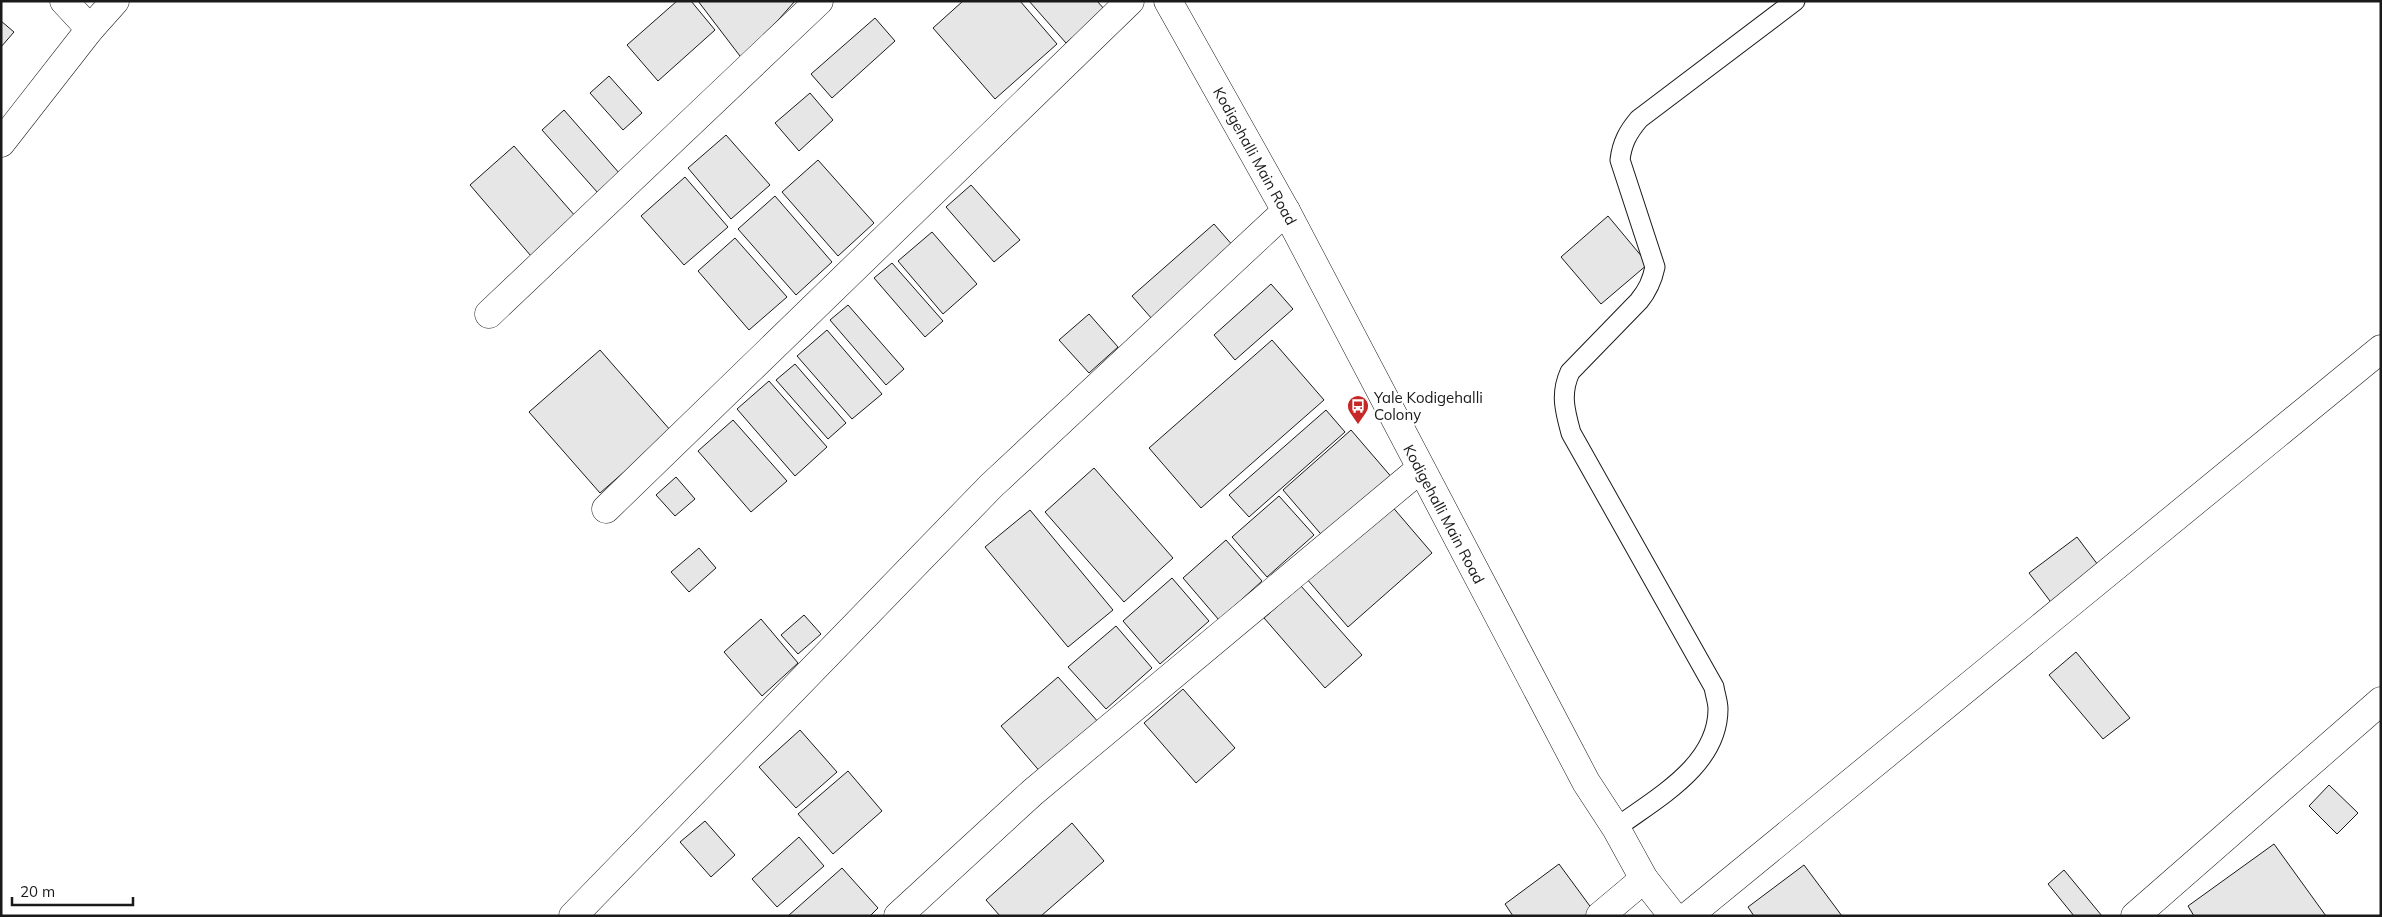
<svg xmlns="http://www.w3.org/2000/svg" width="2382" height="917" viewBox="0 0 2382 917" font-family="Mulish,sans-serif">
  <style>
    .building { fill: #e6e6e6; stroke: #1a1a1a }
    .lines { fill: none; stroke-linecap: round; stroke-linejoin: round }
    .service-casing { stroke: #1a1a1a; stroke-width: 21 }
    .minor-casing { stroke: #1a1a1a; stroke-width: 29 }
    .tertiary-casing { stroke: #1a1a1a; stroke-width: 29 }
    .service { stroke: #fff; stroke-width: 19 }
    .minor { stroke: #fff; stroke-width: 28 }
    .tertiary { stroke: #fff; stroke-width: 28 }
    .labels { text-anchor: middle; dominant-baseline: central; stroke-width: 4; stroke-linejoin: round; paint-order: stroke }
    .street-label { font-size: 15px; fill: #1a1a1a; stroke: #fff }
    .poi-label { font-size: 15px; fill: #1a1a1a; stroke: #fff; text-anchor: start }
  </style>
  <rect width="100%" height="100%" fill="#fff"/>
  <!-- building -->
  <g class="building">
    <polygon points="677,1 691,1 715,30 658,81 627,45"/>
    <polygon points="698,1 795,1 743,60"/>
    <polygon points="963,1 1020,1 1057,44 995,99 933,28"/>
    <polygon points="1029,1 1097,1 1105,10 1066,43"/>
    <polygon points="875,18 895,41 832,98 811,74"/>
    <polygon points="1,21 14,32 1,47"/>
    <polygon points="609,76 642,113 623,130 590,93"/>
    <polygon points="810,93 833,120 799,151 775,123"/>
    <polygon points="564,110 620,174 598,193 542,130"/>
    <polygon points="726,135 770,185 731,219 688,168"/>
    <polygon points="514,146 576,217 531,256 470,185"/>
    <polygon points="818,160 874,223 838,256 782,192"/>
    <polygon points="685,177 728,227 684,265 641,216"/>
    <polygon points="971,185 1020,240 994,262 946,207"/>
    <polygon points="775,196 832,262 796,295 738,229"/>
    <polygon points="1608,216 1648,264 1601,304 1561,257"/>
    <polygon points="1214,224 1234,247 1152,319 1132,296"/>
    <polygon points="932,232 977,284 943,314 898,261"/>
    <polygon points="735,238 787,297 749,330 698,271"/>
    <polygon points="892,263 943,321 925,337 874,278"/>
    <polygon points="1271,284 1293,309 1235,360 1214,335"/>
    <polygon points="848,305 904,369 886,385 830,320"/>
    <polygon points="1089,314 1118,347 1089,373 1059,340"/>
    <polygon points="827,330 882,394 852,419 797,356"/>
    <polygon points="1272,340 1324,400 1201,508 1149,448"/>
    <polygon points="600,350 671,431 600,493 529,412"/>
    <polygon points="795,364 846,423 828,439 776,380"/>
    <polygon points="769,381 827,447 795,476 737,409"/>
    <polygon points="1326,410 1345,432 1249,517 1229,495"/>
    <polygon points="733,420 787,481 751,512 698,451"/>
    <polygon points="1351,430 1394,480 1326,540 1283,490"/>
    <polygon points="1094,468 1173,558 1124,602 1045,512"/>
    <polygon points="676,477 695,499 675,516 656,495"/>
    <polygon points="1279,496 1314,535 1267,577 1232,537"/>
    <polygon points="1390,504 1432,553 1348,627 1306,578"/>
    <polygon points="1030,510 1113,610 1068,647 985,547"/>
    <polygon points="2077,537 2104,573 2056,609 2029,573"/>
    <polygon points="1226,540 1262,581 1219,620 1183,578"/>
    <polygon points="699,548 716,568 689,592 671,572"/>
    <polygon points="1172,578 1209,621 1160,664 1123,621"/>
    <polygon points="1301,586 1362,655 1325,688 1264,618"/>
    <polygon points="804,615 821,634 798,654 781,635"/>
    <polygon points="761,619 798,663 762,696 724,652"/>
    <polygon points="1116,626 1152,668 1106,709 1068,667"/>
    <polygon points="2076,652 2130,718 2103,739 2049,675"/>
    <polygon points="1058,677 1100,724 1042,774 1001,726"/>
    <polygon points="1183,689 1235,748 1196,783 1144,723"/>
    <polygon points="800,730 837,772 796,808 759,767"/>
    <polygon points="848,771 882,811 833,854 798,814"/>
    <polygon points="2329,785 2358,813 2337,834 2309,806"/>
    <polygon points="705,821 735,855 711,877 680,842"/>
    <polygon points="1072,823 1104,861 1041,916 1000,916 986,900"/>
    <polygon points="799,837 824,866 777,907 752,879"/>
    <polygon points="2274,844 2326,916 2194,916 2188,906"/>
    <polygon points="1559,864 1595,913 1592,916 1513,916 1505,904"/>
    <polygon points="1804,865 1842,916 1754,916 1748,907"/>
    <polygon points="842,868 878,908 870,916 788,916"/>
    <polygon points="2064,870 2102,916 2074,916 2048,884"/>
  </g>
  <g class="lines">
    <!-- service casing -->
    <g class="service-casing">
      <path id="service" d="M1616,828C1656,798 1718,766 1718,709C1718,702 1715,694 1714,687L1571,433C1565,411 1560,394 1570,372L1639,301C1648,290 1652,281 1655,267L1620,160C1622,143 1628,132 1639,119L1795,1"/>
    </g>
    <!-- minor casing -->
    <g class="minor-casing">
      <g id="minor">
        <polyline points="64,1 90,29"/>
        <polyline points="1,143 90,29 115,1"/>
        <polyline points="489,314 819,1"/>
        <polyline points="606,509 1130,1"/>
        <polyline points="573,916 991,486 1286,211"/>
        <polyline points="898,916 1033,792 1420,469"/>
        <polyline points="1600,916 1644,879"/>
        <polyline points="1688,916 2381,349"/>
        <polyline points="2135,916 2381,701"/>
      </g>
    </g>
    <!-- tertiary casing -->
    <g class="tertiary-casing">
      <polyline id="tertiary" points="1168,1 1286,211 1586,782 1616,828 1644,879 1673,916"/>
    </g>
    <!-- service -->
    <use href="#service" class="service"/>
    <!-- minor -->
    <use href="#minor" class="minor"/>
    <!-- tertiary -->
    <use href="#tertiary" class="tertiary"/>
  </g>
  <!-- icons -->
  <defs>
    <g id="bus-pin" transform="scale(1.125)"><path d="M0 17L-7.5 6A9.5 9.5 0 1 1 7.5 6Z" fill="#c62828" stroke="#fff"/><path d="M-5-6H5V4H4V6H2V4H-2V6H-4V4H-5ZM-3.5-4V0h7V-4ZM-3.5 1.2v1.5H-2V1.2ZM2 1.2v1.5H3.5V1.2Z" fill="#fff"/></g>
  </defs>
  <g fill-rule="evenodd">
    <use href="#bus-pin" x="1358" y="406"/>
  </g>
  <g class="labels">
    <!-- street labels -->
    <g class="street-label">
      <text transform="translate(1255 156) rotate(61)">Kodigehalli Main Road</text>
      <text transform="translate(1444 514) rotate(62)">Kodigehalli Main Road</text>
    </g>
    <!-- poi labels -->
    <g class="poi-label">
      <text x="1374" y="397">Yale Kodigehalli<tspan x="1374" dy="17">Colony</tspan></text>
    </g>
  </g>
  <!-- border -->
  <rect width="2382" height="917" fill="none" stroke="#1a1a1a" stroke-width="5"/>
  <!-- scale -->
  <path d="M12 897v8h121v-8" fill="none" stroke="#1a1a1a" stroke-width="2.5"/>
  <text x="20" y="897" font-size="15" fill="#1a1a1a" stroke="#ffffff" stroke-width="4" paint-order="stroke">20 m</text>
</svg>
